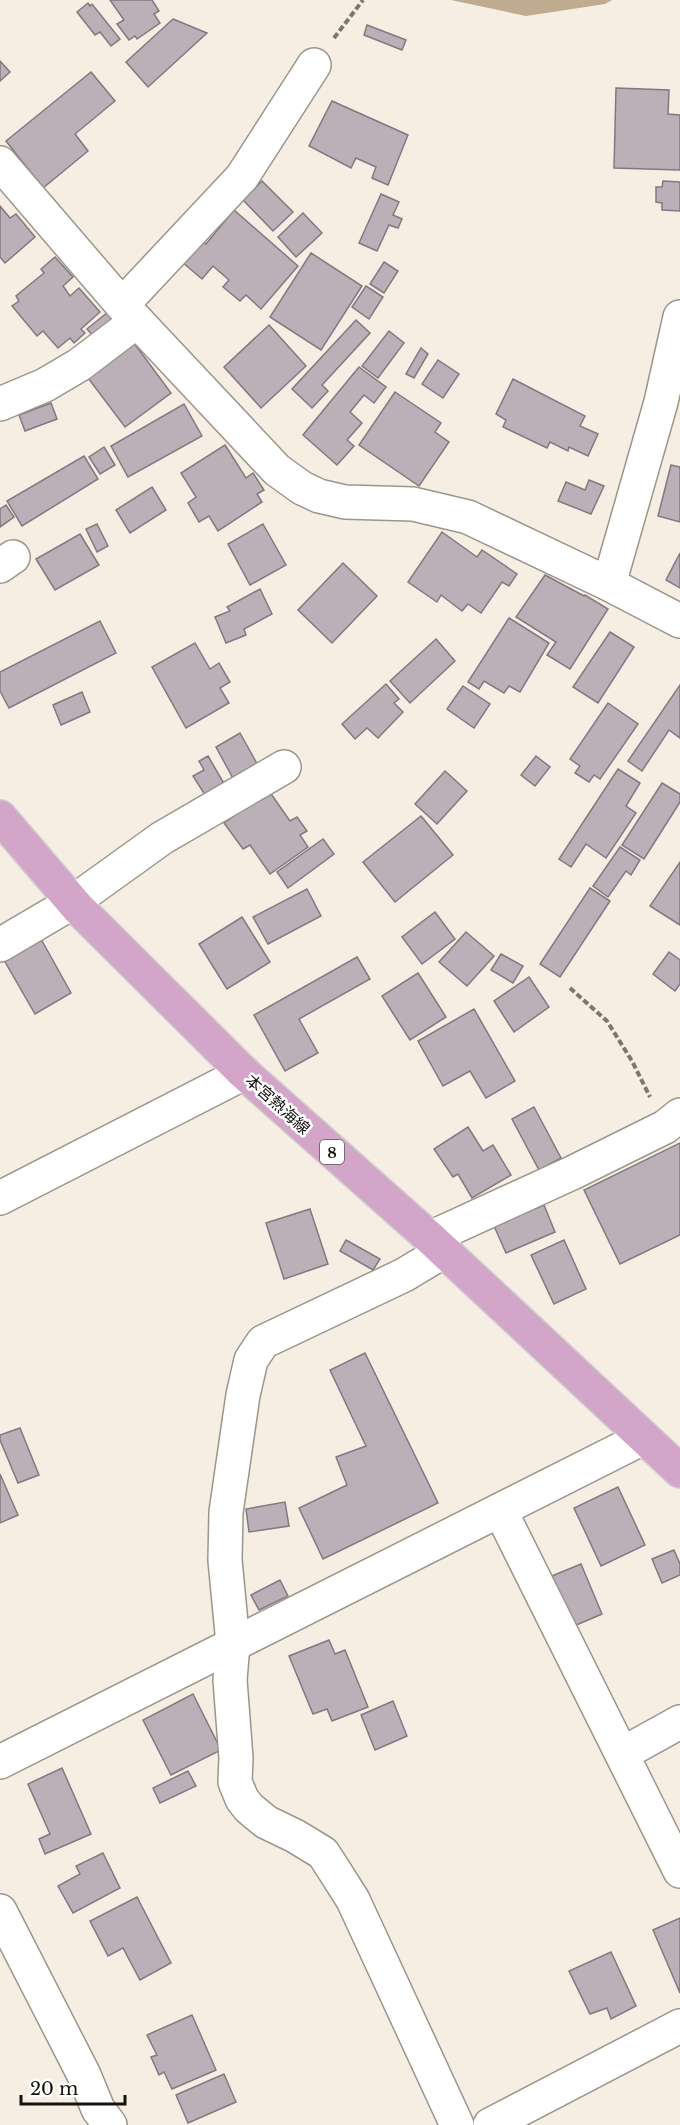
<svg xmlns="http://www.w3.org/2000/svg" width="680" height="2125" viewBox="0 0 680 2125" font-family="'Libre Baskerville','Noto Sans JP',serif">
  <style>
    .forest { fill: #beab90 }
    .building { fill: #bbb0b8; stroke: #827880; stroke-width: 1.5 }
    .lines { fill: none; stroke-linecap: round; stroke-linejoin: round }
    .minor-casing { stroke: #9d958b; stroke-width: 36 }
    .primary-casing { stroke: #d0d0cf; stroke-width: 36 }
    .path { stroke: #7b766f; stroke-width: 4; stroke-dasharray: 6 3; stroke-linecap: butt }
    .minor { stroke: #fff; stroke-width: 33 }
    .primary { stroke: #d3a5c9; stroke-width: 33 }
    .labels { text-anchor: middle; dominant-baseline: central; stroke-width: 5; stroke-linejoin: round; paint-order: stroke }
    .shield { fill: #fff; stroke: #5b5a57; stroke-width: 1.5 }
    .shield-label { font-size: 15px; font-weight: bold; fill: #15130f }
    .street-label { font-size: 16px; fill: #15130f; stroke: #fff }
  </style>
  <rect width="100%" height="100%" fill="#f6eee3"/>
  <!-- forest -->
  <polygon class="forest" points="451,0 612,0 605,4 526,16"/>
  <!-- building -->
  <g class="building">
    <polygon points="110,0 152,0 159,11 154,14 160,23 137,39 135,36 129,40 117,24 124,20"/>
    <polygon points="88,3 90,6 92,4 120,39 111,46 100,32 95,35 77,12"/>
    <polygon points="173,19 207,33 148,87 126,62"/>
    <polygon points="367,25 406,40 402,50 364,35"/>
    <polygon points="0,61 10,72 0,81"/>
    <polygon points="91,72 115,101 75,134 88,151 43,188 6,141"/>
    <polygon points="616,88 669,90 668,114 680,115 680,170 614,168"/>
    <polygon points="332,101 408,135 388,185 372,178 376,167 356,158 351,168 309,146"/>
    <polygon points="262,181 293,212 273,231 243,200"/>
    <polygon points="663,181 680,182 680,211 662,210 662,203 656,202 656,187 662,187"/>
    <polygon points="381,194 399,202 393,215 402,219 398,228 389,225 377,251 359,243"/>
    <polygon points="0,206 10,218 16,214 35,237 5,263 0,257"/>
    <polygon points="234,210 298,266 261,309 246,295 240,301 223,287 229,280 213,266 202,279 182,262 202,240 206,244"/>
    <polygon points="303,213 322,233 296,257 278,237"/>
    <polygon points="311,253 362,286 321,350 270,317"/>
    <polygon points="55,257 73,277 63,286 70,296 79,288 100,312 81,329 85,333 74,343 70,338 58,348 43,331 37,336 12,306 19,301 16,296 44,273 41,269"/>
    <polygon points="384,262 398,271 384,293 370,284"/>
    <polygon points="366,286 383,297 369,319 352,307"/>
    <polygon points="108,312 118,325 98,341 87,329"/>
    <polygon points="356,320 370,333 322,385 328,391 312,408 292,389"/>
    <polygon points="269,325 306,366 261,408 224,367"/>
    <polygon points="389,331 404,343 378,378 362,366"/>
    <polygon points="134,343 171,393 125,427 88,378"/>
    <polygon points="421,348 428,354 414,378 406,374"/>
    <polygon points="438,360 459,374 443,398 422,384"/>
    <polygon points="359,367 386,387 374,403 364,395 350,412 362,423 347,440 354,446 337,465 303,435"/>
    <polygon points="513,379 585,416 580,426 598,434 588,456 569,447 568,451 550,442 547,448 503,427 506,420 496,414"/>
    <polygon points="395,392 441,423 435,432 449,442 419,486 359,445"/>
    <polygon points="51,403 57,419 25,431 19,415"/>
    <polygon points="184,404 202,436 128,477 111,446"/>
    <polygon points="225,445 246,478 253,473 264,490 257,494 262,502 218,531 209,516 199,522 188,503 196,497 181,473"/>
    <polygon points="104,447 115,465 100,474 89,457"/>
    <polygon points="84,456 98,479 22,526 7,501"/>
    <polygon points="671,465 680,467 680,522 658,516"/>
    <polygon points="589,480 604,486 591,514 558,501 566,482 585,490"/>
    <polygon points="152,487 166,510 130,533 116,510"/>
    <polygon points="6,505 14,517 0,527 0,509"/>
    <polygon points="97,524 108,546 97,552 86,529"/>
    <polygon points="263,524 286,565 250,585 228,544"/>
    <polygon points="442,532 477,557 482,550 517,574 509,586 502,582 481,613 468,604 462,611 441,595 437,602 408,582"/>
    <polygon points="80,534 99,565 55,590 36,559"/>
    <polygon points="680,553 680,588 666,580"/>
    <polygon points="343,563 377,596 332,643 298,610"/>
    <polygon points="545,575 584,596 585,595 608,609 570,669 547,655 556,642 516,617"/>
    <polygon points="260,589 272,614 244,629 246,635 226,643 215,617 230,611 227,607"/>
    <polygon points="509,618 549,643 520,692 509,686 504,693 484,681 479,689 468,682"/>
    <polygon points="100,621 116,653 9,708 0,691 0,672"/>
    <polygon points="610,632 634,647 598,703 573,687"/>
    <polygon points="436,639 455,661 410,703 390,681"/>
    <polygon points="195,643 210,669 219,663 230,682 220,688 229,703 186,728 152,667"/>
    <polygon points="386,684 399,699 394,703 403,712 378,738 367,728 355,739 342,724"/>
    <polygon points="680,685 680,738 669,730 642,771 628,761"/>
    <polygon points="463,686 490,704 474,728 447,709"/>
    <polygon points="82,692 90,712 61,725 53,705"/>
    <polygon points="608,703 638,724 600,779 594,775 589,782 575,773 580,766 570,759"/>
    <polygon points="240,733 260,769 235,782 216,747"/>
    <polygon points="208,756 226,787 207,798 193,776 204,770 199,761"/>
    <polygon points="536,756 550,767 535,786 521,775"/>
    <polygon points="618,769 640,783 626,806 636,813 606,858 586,844 571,867 559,859"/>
    <polygon points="445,771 467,791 437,824 415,804"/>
    <polygon points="662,783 680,794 680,802 644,859 622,845"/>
    <polygon points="269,791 290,821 297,817 307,831 300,835 308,847 270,874 250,845 243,849 224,823"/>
    <polygon points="421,816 453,855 395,902 363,862"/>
    <polygon points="323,839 334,854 288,888 277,872"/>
    <polygon points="620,847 640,860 631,875 626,871 608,897 593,886"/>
    <polygon points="680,862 680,925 650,906"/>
    <polygon points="590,888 610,901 560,977 540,964"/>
    <polygon points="307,889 321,916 268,944 253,917"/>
    <polygon points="435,912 455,939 422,964 402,937"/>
    <polygon points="242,917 270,962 227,989 199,944"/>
    <polygon points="466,932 494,956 467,986 439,962"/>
    <polygon points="41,939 71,993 35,1014 4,960"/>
    <polygon points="669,952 680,960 680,984 675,991 653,974"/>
    <polygon points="501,954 523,966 513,983 491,970"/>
    <polygon points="357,957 370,979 299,1019 318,1053 285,1071 254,1015"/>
    <polygon points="418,973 446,1017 410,1040 382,996"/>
    <polygon points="529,977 549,1007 514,1032 494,1001"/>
    <polygon points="474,1009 515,1081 486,1098 470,1071 443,1086 418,1041"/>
    <polygon points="534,1107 561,1158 539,1170 512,1119"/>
    <polygon points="468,1127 483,1151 493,1145 511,1175 472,1198 458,1174 453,1177 434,1149"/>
    <polygon points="680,1143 680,1235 620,1264 584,1190"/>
    <polygon points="544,1205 555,1232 506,1253 494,1226"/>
    <polygon points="310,1209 328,1264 284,1279 266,1223"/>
    <polygon points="346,1240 380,1259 373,1270 340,1251"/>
    <polygon points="564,1240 586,1289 554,1304 531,1255"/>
    <polygon points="365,1353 438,1503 323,1559 299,1508 347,1485 336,1457 366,1446 330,1370"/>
    <polygon points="20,1428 39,1475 18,1483 0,1440 0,1435"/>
    <polygon points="0,1474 18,1515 0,1523"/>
    <polygon points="618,1487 645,1545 601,1566 574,1508"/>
    <polygon points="285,1502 289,1526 249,1532 246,1509"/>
    <polygon points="674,1550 680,1564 680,1575 662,1583 652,1559"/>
    <polygon points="581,1564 602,1614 574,1626 552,1576"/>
    <polygon points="280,1580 288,1596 259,1610 251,1595"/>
    <polygon points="329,1640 335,1654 345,1650 368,1707 332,1721 327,1709 313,1714 289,1656"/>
    <polygon points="193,1694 221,1750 171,1775 143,1720"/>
    <polygon points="393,1701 407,1736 375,1750 361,1715"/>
    <polygon points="62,1768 91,1834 45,1854 39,1839 50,1834 28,1784"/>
    <polygon points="188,1771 196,1786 160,1803 153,1788"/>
    <polygon points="103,1853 120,1888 73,1913 58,1886 80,1874 76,1866"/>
    <polygon points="137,1897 171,1963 140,1980 123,1948 108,1956 90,1921"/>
    <polygon points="680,1918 680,1993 653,1930"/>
    <polygon points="611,1952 636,2006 611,2019 607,2008 590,2014 569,1971"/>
    <polygon points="192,2015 216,2070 172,2089 164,2072 159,2075 151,2057 157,2055 147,2035"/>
    <polygon points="224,2074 236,2102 188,2123 176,2095"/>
  </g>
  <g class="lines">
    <!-- minor casing -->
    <g class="minor-casing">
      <g id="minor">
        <polyline points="0,163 122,305 277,470 302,488 319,496 345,502 413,504 468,517 609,584 680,621"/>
        <polyline points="122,305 242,177 314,65"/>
        <polyline points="0,404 45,385 79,365 137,321"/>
        <polyline points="0,566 13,557"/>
        <polyline points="609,584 661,402 680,317"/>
        <polyline points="0,945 73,902 162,838 284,767"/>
        <polyline points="0,1198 244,1073"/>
        <polyline points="430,1238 572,1173 665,1127 680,1115"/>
        <polyline points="444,1251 404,1275 263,1342 251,1360 243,1395 226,1512 225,1560 233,1644 230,1680 236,1758 235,1782 242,1799 249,1808 266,1822 295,1836 323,1853 334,1870 353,1900 457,2125"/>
        <polyline points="500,1510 680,1871"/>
        <polyline points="622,1754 680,1722"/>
        <polyline points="0,1762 643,1438"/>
        <polyline points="0,1911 84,2075 98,2109 110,2125"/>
        <polyline points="490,2125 680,2026"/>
      </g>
    </g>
    <!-- primary casing -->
    <g class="primary-casing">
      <polyline id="primary" points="0,817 78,908 244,1073 430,1238 680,1471"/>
    </g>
    <!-- path -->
    <g class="path">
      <polyline points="334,38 363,0"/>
      <polyline points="570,988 607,1021 632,1061 650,1097"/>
    </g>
    <!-- minor -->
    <use href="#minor" class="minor"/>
    <!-- primary -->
    <use href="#primary" class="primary"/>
  </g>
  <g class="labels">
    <!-- shield labels -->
    <rect class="shield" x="320" y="1140" width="24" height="24" rx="4.5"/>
    <g class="shield-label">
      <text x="332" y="1152">8</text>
    </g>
    <!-- street labels -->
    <g class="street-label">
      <text transform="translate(278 1104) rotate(42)">本宮熱海線</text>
    </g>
  </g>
  <!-- scale -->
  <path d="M21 2095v9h104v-9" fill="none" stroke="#15130f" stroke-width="3"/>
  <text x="30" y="2095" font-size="18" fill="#15130f" stroke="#ffffff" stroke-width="4.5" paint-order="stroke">20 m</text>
</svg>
